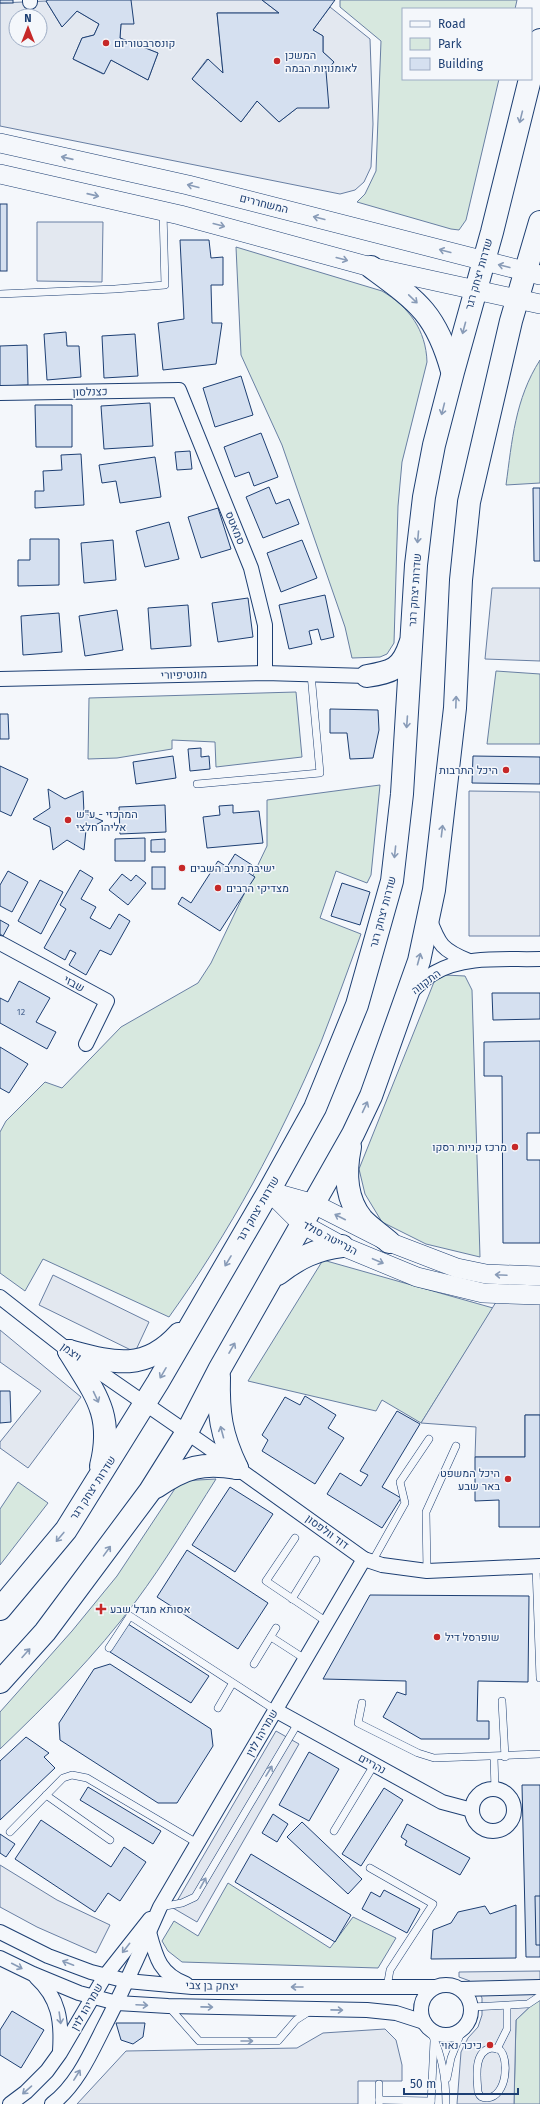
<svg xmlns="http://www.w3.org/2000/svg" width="540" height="2104" viewBox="0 0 540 2104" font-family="'Fira Sans',Heebo,sans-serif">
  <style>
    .green { fill: #d7e8df; stroke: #687fa3 }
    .parking { fill: #e3e8f0; stroke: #687fa3; fill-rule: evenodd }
    .building { fill: #d5e0f0; stroke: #1d3f73 }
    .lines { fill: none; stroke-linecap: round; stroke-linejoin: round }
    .lane-casing { stroke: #1d3f73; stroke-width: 8 }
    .street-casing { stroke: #1d3f73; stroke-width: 16 }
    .secondary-casing { stroke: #1d3f73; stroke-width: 20 }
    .primary-casing { stroke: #1d3f73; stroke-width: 24 }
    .lane { stroke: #f4f7fb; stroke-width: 7 }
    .street { stroke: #f4f7fb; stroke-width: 14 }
    .secondary { stroke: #f4f7fb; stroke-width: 19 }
    .primary { stroke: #f4f7fb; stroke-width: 22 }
    .oneway { stroke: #889bb7 }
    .poi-dot { fill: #c62828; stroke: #f4f7fb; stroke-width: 1.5 }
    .labels { text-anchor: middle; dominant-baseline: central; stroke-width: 3; stroke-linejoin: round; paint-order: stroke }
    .number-label { font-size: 9px; fill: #4b6792 }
    .poi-label { font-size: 11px; fill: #1d3f73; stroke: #f4f7fb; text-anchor: start }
    .street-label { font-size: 11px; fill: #1d3f73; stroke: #f4f7fb }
  </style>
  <rect width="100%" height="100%" fill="#f4f7fb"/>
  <!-- green -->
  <g class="green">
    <polygon points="340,0 517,0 515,9 403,9 403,79 499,79 466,220 459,230 451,229 357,202 365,194 376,171 381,41 340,7"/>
    <path d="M236,247L382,291C409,307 426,330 427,362L402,462L398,506L394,643L387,654L380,657L352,658L345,627L282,445L241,355Z"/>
    <path d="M540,360V483L506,485C512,441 515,399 540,360Z"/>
    <polygon points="496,671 540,674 540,744 487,744"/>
    <polygon points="296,692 302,757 216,767 215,742 172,740 172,749 117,758 88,759 89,698"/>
    <path d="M380,785L371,875L367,883L336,871L320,918L361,934C348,970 335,1006 321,1042C280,1139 230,1232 169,1317L43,1259L25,1291L0,1273V1132L6,1121L45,1082L62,1088L121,1027L198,983L211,963L267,846V800Z"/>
    <polygon points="445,975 465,976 472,990 480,1257 426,1244 382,1222 365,1194 359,1169 434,982"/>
    <polygon points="323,1260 493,1308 421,1423 382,1400 376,1411 248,1381"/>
    <path d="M216,1479C190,1520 165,1562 136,1601C96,1655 48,1703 0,1749V1712L72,1631L117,1576L180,1481Z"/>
    <polygon points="18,1482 48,1503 0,1565 0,1509"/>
    <polygon points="228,1883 330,1948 353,1917 396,1938 378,1968 182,1962 168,1951 162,1941 174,1921 198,1936"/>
    <polygon points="540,1997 540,2104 514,2104 516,2020"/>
  </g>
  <!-- parking -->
  <g class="parking">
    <path d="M131,0H262L279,13H217L223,73L207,59L192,79L241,122L257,101L279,122L297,108L334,62L323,52V36L313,30L330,7L370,39L373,124L371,167L364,182L355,190L340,194L0,126V3L46,1L62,27L77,11L99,24L94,35L82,38L73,59L103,74L111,60L148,80L158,53L120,38L121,24ZM16,16H40V40H16Z"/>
    <polygon points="37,222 103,222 102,282 37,281"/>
    <polygon points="492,588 540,588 540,661 485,659"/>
    <polygon points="469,791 540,792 540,936 469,936"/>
    <polygon points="53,1275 149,1322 135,1352 39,1305"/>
    <polygon points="501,1294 540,1295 540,1415 525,1415 525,1457 475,1457 476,1427 421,1423"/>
    <polygon points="0,1330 81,1397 28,1468 0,1448 0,1442 41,1391 0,1362"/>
    <polygon points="276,1731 299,1744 197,1922 173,1908"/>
    <polygon points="0,1865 57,1900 110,1925 96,1953 37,1927 0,1907"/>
    <polygon points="540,1971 540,1997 516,2020 514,2104 457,2104 461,2052 468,2038 478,2027 482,2015 482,1998 478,1990 470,1981 459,1977 459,1972"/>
    <polygon points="385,2029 396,2040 402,2065 402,2081 358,2081 358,2104 77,2104 126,2051 297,2048 323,2033"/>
  </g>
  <!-- building -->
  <g class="building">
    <rect x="0" y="0" width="13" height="3"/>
    <polygon points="48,0 131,0 134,24 121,24 120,38 158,53 148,80 111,60 104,74 73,59 82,38 94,35 99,24 77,11 62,27 46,1"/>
    <polygon points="262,0 335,0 313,30 323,36 323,52 334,62 326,71 329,108 297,108 279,122 257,101 241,122 192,79 208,59 223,73 217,13 279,13"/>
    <rect x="0" y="204" width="7" height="67"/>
    <polygon points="180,240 209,240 211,258 223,257 223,285 211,285 212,323 222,323 216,364 163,370 158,323 184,319"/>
    <polygon points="66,332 67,346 79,346 81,377 47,380 44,334"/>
    <polygon points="135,334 138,376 104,378 102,336"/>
    <polygon points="27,345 28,385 0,386 0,346"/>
    <polygon points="241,376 253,415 215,427 203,388"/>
    <polygon points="150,403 153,446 104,449 101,406"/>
    <polygon points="35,405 72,405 72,447 36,447"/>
    <polygon points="261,433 278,477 254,486 249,472 235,477 224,447"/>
    <polygon points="190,451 192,469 177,470 175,452"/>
    <polygon points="81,454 84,505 35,508 35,491 44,491 43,471 62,470 61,455"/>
    <polygon points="155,457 161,497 120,503 116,481 102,483 99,465"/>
    <polygon points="269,487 276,504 289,499 299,524 263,538 246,497"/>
    <polygon points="533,488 540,488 540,561 534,561"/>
    <polygon points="218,508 231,549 201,558 188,517"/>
    <polygon points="169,522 179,559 145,567 136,531"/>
    <polygon points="30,539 59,539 59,585 18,586 18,560 30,560"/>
    <polygon points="113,540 116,580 84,583 81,543"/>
    <polygon points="302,540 317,578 281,592 267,553"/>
    <polygon points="325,595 334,637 321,640 318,629 309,631 312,644 289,649 279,605"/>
    <polygon points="248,598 253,637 218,642 212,603"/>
    <polygon points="188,605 191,646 151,649 148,608"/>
    <polygon points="117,610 123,650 85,656 79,616"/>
    <polygon points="59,613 62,652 23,655 21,616"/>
    <polygon points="330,709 378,710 379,730 373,758 350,759 347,733 330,733"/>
    <polygon points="0,714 8,714 9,739 0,739"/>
    <polygon points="201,748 201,757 209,756 210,769 190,771 188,749"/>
    <polygon points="173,756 176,778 136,784 133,762"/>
    <polygon points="473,756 540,757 540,784 472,783"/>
    <polygon points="0,766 28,779 11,816 0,811"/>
    <polygon points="48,789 65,799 83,791 84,813 103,821 86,830 84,850 67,840 53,850 50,827 33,819 50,808"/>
    <polygon points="165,805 166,832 120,834 119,807"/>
    <polygon points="233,805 233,813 259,811 263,843 207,848 203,817 220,815 219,806"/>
    <polygon points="145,838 145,861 115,861 115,839"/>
    <polygon points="165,839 165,852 151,852 151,840"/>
    <polygon points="235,854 252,865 247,872 255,877 220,931 178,904 182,897 191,903 218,861 227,867"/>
    <rect x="152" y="867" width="13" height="22"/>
    <polygon points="80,870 93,878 81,899 96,907 90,918 110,929 119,914 130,921 111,955 100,950 86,975 69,965 76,953 70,950 65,960 44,948 66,909 60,905"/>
    <polygon points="8,871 28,882 12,912 0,906 0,885"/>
    <polygon points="122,874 131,881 136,875 146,883 128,905 109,890"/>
    <polygon points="40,880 63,892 41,934 18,921"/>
    <polygon points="342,883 370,892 360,925 331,916"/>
    <polygon points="0,920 9,925 3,936 0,934"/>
    <polygon points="19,981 50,998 36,1022 56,1032 47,1049 0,1023 0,998 8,1002"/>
    <polygon points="492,993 540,993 540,1019 493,1020"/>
    <polygon points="540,1041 540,1133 527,1133 527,1160 540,1160 540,1243 503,1243 502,1076 484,1076 484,1042"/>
    <polygon points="0,1047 28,1064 9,1093 0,1088"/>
    <polygon points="0,1391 10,1391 11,1422 0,1423"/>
    <polygon points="305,1396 336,1415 328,1428 344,1438 315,1484 262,1451 268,1440 262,1435 285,1397 300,1405"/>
    <polygon points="397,1411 420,1424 382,1487 401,1498 382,1528 327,1494 340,1473 361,1486 368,1475 360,1471"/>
    <polygon points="525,1415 540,1415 540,1527 499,1527 499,1500 475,1501 475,1457 525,1457"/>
    <polygon points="230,1487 273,1514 235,1572 192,1545"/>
    <polygon points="187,1550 268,1603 238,1649 157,1597"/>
    <polygon points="370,1595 529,1596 528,1682 478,1681 477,1721 489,1721 489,1739 421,1739 383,1717 397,1692 406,1695 406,1681 323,1679"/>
    <polygon points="128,1624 209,1676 191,1703 110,1652"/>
    <polygon points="110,1664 211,1729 213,1746 177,1803 158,1803 60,1740 59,1723 94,1669"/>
    <polygon points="26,1737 49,1753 44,1757 55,1768 0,1820 0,1761"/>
    <polygon points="309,1752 339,1769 309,1821 279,1805"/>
    <polygon points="522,1785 540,1785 540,1957 526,1957"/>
    <polygon points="88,1787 161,1831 153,1844 80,1800"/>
    <polygon points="384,1788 403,1800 361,1866 342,1854"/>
    <polygon points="273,1814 288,1824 277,1842 262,1833"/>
    <polygon points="41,1820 111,1867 124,1847 146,1862 120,1901 108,1893 95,1912 15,1859"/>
    <polygon points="302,1822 362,1879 348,1894 287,1837"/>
    <polygon points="407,1824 470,1858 460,1875 405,1845 407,1841 401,1837"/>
    <polygon points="0,1834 15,1844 6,1857 0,1853"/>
    <polygon points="251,1854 351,1915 335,1942 235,1882"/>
    <polygon points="384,1890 420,1909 407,1933 362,1909 371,1892 380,1897"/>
    <polygon points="535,1896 540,1896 540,1945 536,1945"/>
    <polygon points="516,1905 516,1958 431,1959 433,1930 451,1923 458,1912 485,1906 490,1914"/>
    <polygon points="12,2011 44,2030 21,2068 0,2055 0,2030"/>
    <polygon points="116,2023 145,2023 143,2037 133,2044 121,2040"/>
  </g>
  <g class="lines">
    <!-- lane casing -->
    <g class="lane-casing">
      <g id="lane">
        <polyline points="0,294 115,289 165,285 163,212"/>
        <polyline points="197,784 320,773 311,674"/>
        <polyline points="295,1538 266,1581 327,1622"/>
        <polyline points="372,1562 405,1503 400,1482 429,1439"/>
        <polyline points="536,1567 540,1678"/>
        <polyline points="427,1571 426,1512 456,1446"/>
        <polyline points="292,1599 316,1560"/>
        <polyline points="271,1637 305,1659"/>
        <polyline points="109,1648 130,1616 275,1710"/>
        <polyline points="254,1664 276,1628"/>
        <polyline points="502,1701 505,1757"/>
        <polyline points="362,1703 358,1723 418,1753 434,1758 540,1754"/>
        <polyline points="218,1708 232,1684"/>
        <polyline points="494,1757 495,1789"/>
        <polyline points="46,1795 110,1840"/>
        <polyline points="334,1831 374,1765"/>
        <polyline points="10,1832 63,1778 72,1775 87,1778 197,1843"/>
        <polyline points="370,1868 433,1904 390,1970 387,1987"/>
        <polyline points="160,1907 182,1903 195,1897 298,1723"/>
        <polyline points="168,2006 199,2041 278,2041 296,2020 310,2011"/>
        <polyline points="472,2007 528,2004 540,1996"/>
        <path d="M429,2029C442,2052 446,2077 446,2104"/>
        <path d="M491,2048L499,2049C510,2058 507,2097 487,2098C482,2098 480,2097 478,2092C477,2078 473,2052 491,2048Z"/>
        <polyline points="497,2049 507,2029 507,2006"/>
        <polyline points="447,2078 451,2058 462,2030"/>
        <polyline points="379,2084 379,2104"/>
        <polyline points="379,2100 431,2101"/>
        <polyline points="431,2104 434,2041"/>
      </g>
    </g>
    <!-- street casing -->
    <g class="street-casing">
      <g id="street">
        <polyline points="30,0 30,2"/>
        <polyline points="0,393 179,390 251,568 265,625 265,673"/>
        <polyline points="0,679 265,673 367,676"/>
        <path d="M429,918C439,945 442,950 469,961"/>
        <polyline points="0,943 107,1001 86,1044"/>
        <path d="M410,993C417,986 425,978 434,973C465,955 505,960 540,959"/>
        <polyline points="0,1297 69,1351 205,1445 364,1559 382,1565 427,1571 540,1566"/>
        <polyline points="275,1710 442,1802 472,1810"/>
        <circle cx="493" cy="1810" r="21"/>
        <polyline points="0,1932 48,1956 91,1972 127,1981 192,1987 434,1987"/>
        <path d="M149,1932C156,1958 160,1974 186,1984"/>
        <polyline points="0,1958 33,1974 79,1993 117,2003 168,2006 367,2010 396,2013 424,2022"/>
        <path d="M36,1977C59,1998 62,2021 60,2051"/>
        <circle cx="446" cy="2010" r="25"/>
        <polyline points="461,1989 540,1987"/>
        <polyline points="10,2104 26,2092 47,2071 60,2053 105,1976 150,1919"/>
        <path d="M52,2104C76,2086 90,2055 103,2029C124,1989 142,1948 160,1907L364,1559"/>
      </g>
    </g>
    <!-- secondary casing -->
    <g class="secondary-casing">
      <g id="secondary">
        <polyline points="0,143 188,185 540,275"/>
        <polyline points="0,174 180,215 371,267 540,304"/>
        <polyline points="269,1191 302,1224 342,1246 417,1277 483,1293 540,1295"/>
        <polyline points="271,1192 314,1204 389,1242 457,1268 486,1274 540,1276"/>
      </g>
    </g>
    <!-- primary casing -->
    <g class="primary-casing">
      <g id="primary">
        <polyline points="531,75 540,40"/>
        <path d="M371,267C417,301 436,313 452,371"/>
        <path d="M367,676C392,672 402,669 410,644"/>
        <path d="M350,1147C345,1171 345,1198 362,1219C369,1227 380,1234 389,1242"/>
        <path d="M278,1274C298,1258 317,1249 342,1246"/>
        <path d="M69,1351C114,1363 145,1372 179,1334"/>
        <path d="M69,1351C95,1394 114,1414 101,1466"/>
        <path d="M219,1377C218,1413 221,1435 237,1468"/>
        <path d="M156,1487C185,1467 203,1462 237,1468"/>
        <polyline points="0,1609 66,1530 158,1382 269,1191 315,1108 357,1005 392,881 402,794 416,565 424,497 434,445 453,372 492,232 530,79"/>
        <polyline points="0,1682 45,1632 150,1491 187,1432 219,1370 302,1224 353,1134 371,1096 419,961 434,890 455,708 461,580 469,502 511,321 540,222"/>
      </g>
    </g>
    <!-- lane -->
    <use href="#lane" class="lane"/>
    <!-- street -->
    <use href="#street" class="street"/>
    <!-- secondary -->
    <use href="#secondary" class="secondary"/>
    <!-- primary -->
    <use href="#primary" class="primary"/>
  </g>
  <!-- one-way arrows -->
  <defs><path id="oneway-shaft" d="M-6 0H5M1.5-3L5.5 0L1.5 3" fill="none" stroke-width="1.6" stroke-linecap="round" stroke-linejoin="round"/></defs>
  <g class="oneway">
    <use href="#oneway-shaft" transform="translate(521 117) rotate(104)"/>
    <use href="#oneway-shaft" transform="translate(67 158) rotate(-167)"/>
    <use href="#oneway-shaft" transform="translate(193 186) rotate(-166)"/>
    <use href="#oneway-shaft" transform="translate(93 195) rotate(13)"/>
    <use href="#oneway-shaft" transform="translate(319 218) rotate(-166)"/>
    <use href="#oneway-shaft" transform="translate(219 225) rotate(15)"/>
    <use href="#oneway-shaft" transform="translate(445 251) rotate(-165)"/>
    <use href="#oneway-shaft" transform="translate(342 259) rotate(15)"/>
    <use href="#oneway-shaft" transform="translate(504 266) rotate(-166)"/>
    <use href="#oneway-shaft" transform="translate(413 299) rotate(44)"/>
    <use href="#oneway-shaft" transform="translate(464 328) rotate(105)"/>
    <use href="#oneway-shaft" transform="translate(443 409) rotate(104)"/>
    <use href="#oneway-shaft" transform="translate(418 537) rotate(95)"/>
    <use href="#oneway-shaft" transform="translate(456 702) rotate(-88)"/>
    <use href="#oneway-shaft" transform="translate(407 722) rotate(94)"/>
    <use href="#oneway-shaft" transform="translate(442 831) rotate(-83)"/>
    <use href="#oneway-shaft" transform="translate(395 852) rotate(96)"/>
    <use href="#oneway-shaft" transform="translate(419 959) rotate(-75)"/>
    <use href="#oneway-shaft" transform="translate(365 1107) rotate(-65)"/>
    <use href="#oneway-shaft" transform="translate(340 1217) rotate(-153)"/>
    <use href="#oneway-shaft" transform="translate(228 1261) rotate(121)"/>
    <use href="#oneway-shaft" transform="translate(378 1261) rotate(23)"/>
    <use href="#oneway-shaft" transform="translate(501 1275) rotate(-177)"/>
    <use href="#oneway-shaft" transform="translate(232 1348) rotate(-60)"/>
    <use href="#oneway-shaft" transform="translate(163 1373) rotate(120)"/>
    <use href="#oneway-shaft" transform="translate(96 1397) rotate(65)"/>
    <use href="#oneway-shaft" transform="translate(222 1432) rotate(-105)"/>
    <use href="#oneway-shaft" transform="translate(60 1537) rotate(130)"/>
    <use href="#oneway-shaft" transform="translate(107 1551) rotate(-54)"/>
    <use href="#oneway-shaft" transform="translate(26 1653) rotate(-48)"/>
    <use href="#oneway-shaft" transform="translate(269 1771) rotate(-59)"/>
    <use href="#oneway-shaft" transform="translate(203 1883) rotate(-61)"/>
    <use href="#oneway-shaft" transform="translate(126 1948) rotate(128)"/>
    <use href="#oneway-shaft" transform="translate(68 1963) rotate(-159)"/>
    <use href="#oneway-shaft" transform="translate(17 1966) rotate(27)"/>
    <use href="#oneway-shaft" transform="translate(297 1987) rotate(180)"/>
    <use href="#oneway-shaft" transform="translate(142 2005) rotate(3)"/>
    <use href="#oneway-shaft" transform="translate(207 2007) rotate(1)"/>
    <use href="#oneway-shaft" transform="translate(337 2010) rotate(1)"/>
    <use href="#oneway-shaft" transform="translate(60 2018) rotate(82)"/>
    <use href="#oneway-shaft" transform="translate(247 2041)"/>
    <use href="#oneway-shaft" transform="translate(77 2075) rotate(-58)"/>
    <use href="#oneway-shaft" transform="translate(27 2090) rotate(139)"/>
  </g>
  <!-- markers -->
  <g class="poi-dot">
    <circle cx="106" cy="43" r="4"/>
    <circle cx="277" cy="61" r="4"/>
    <circle cx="506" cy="770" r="4"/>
    <circle cx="68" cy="820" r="4"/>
    <circle cx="182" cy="868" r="4"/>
    <circle cx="218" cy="888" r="4"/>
    <circle cx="515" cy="1147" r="4"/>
    <circle cx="508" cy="1479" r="4"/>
    <path d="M99 1603h4v4h4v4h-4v4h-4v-4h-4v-4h4z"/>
    <circle cx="437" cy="1637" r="4"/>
    <circle cx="490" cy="2045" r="4"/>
  </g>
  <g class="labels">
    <!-- number labels -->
    <g class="number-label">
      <text x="21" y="1012">12</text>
    </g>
    <!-- poi labels -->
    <g class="poi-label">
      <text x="114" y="43">קונסרבטוריום</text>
      <text x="285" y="55">המשכן<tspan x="285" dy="13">לאומנויות הבמה</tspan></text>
      <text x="498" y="770" text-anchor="end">היכל התרבות</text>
      <text x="76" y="814">המרכזי - ע"ש<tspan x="76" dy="13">אליהו חלצי</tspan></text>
      <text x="190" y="868">ישיבת נתיב השבים</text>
      <text x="226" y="888">מצדיקי הרבים</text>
      <text x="507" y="1147" text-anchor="end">מרכז קניות רסקו</text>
      <text x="500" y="1473" text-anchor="end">היכל המשפט<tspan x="500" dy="13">באר שבע</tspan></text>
      <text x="110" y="1609">אסותא מגדל שבע</text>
      <text x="445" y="1637">שופרסל דיל</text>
      <text x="482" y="2045" text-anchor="end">כיכר נאוי</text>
    </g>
    <!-- street labels -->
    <g class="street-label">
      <text transform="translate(264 204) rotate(14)">המשחררים</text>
      <text transform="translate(479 274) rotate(-74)">שדרות יצחק רגר</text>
      <text transform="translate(90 392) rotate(-1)">כצנלסון</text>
      <text transform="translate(235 528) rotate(68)">סמאטס</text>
      <text transform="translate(415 590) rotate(-86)">שדרות יצחק רגר</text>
      <text transform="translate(184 675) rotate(-1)">מונטיפיורי</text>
      <text transform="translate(383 912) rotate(-75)">שדרות יצחק רגר</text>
      <text transform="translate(426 982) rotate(-37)">התקווה</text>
      <text transform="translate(74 984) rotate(29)">שבזי</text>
      <text transform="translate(258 1209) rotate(-60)">שדרות יצחק רגר</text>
      <text transform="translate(330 1238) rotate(28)">הנרייטה סולד</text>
      <text transform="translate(71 1352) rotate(36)">ויצמן</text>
      <text transform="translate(93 1488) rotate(-57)">שדרות יצחק רגר</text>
      <text transform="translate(327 1532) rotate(36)">דוד וולפסון</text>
      <text transform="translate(262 1733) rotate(-60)">שמריהו לוין</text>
      <text transform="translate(372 1764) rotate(29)">נהריים</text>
      <text transform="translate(212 1986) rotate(1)">יצחק בן צבי</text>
      <text transform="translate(87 2007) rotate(-60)">שמריהו לוין</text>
    </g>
  </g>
  <!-- legend -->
  <rect x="402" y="8" width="130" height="72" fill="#f4f7fb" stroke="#9eadc5"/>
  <rect x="410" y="21" width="20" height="6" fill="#f4f7fb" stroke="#9eadc5"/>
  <text x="438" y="28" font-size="12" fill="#1d3f73">Road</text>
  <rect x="410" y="38" width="20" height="12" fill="#d7e8df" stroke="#9eadc5"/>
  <text x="438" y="48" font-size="12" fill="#1d3f73">Park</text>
  <rect x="410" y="58" width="20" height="12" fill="#d5e0f0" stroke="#9eadc5"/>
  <text x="438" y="68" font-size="12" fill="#1d3f73">Building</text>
  <!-- north arrow -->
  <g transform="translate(28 28)"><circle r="19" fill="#f4f7fb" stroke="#9eadc5"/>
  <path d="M0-3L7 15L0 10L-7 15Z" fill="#c62828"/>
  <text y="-6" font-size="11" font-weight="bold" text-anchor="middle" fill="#1d3f73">N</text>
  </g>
  <!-- scale -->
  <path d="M404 2088v6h114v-6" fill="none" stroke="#1d3f73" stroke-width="2"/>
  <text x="410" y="2088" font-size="12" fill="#1d3f73" stroke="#f4f7fb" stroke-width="3" paint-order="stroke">50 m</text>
</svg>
